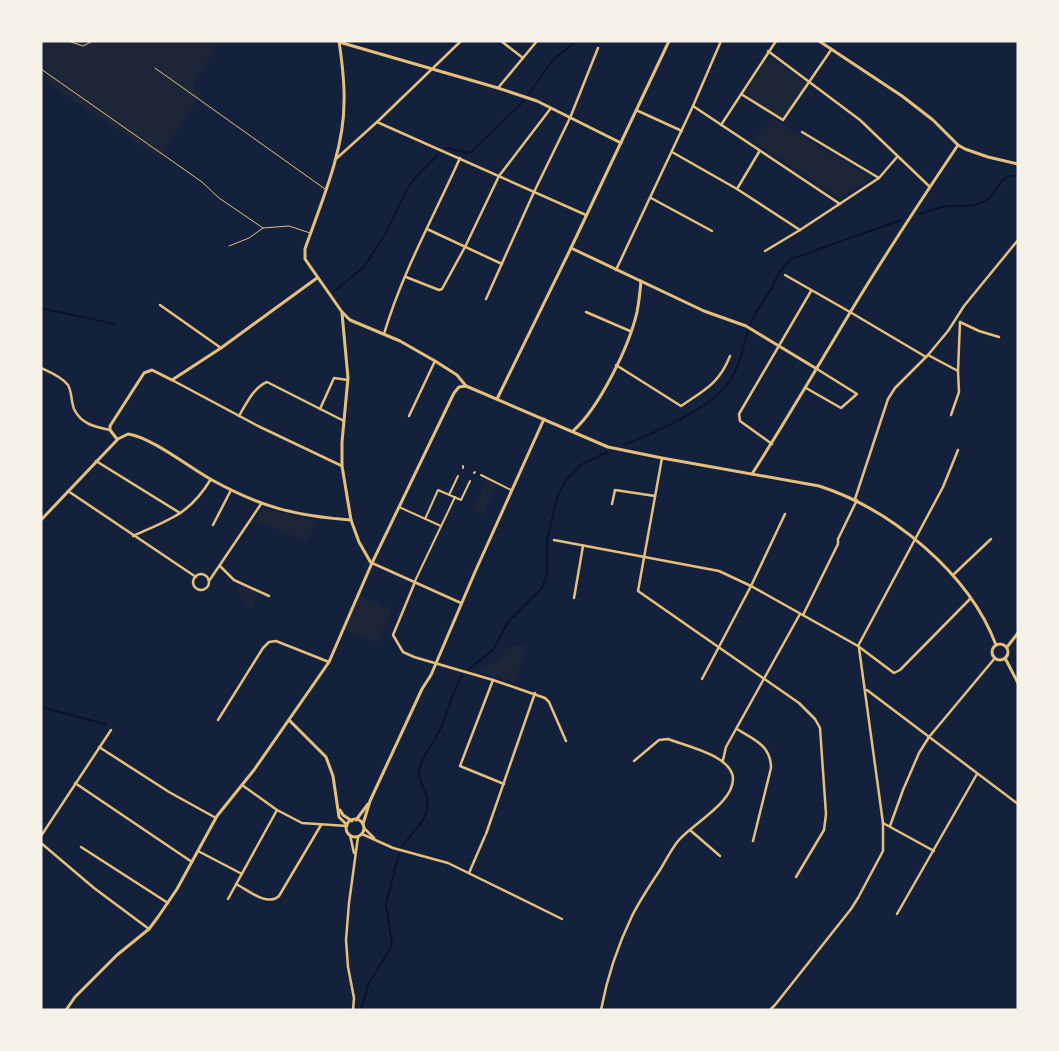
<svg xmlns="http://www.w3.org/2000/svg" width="1059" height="1051" viewBox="0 0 1059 1051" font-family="Signika,sans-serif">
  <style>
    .green { fill: #1d2539 }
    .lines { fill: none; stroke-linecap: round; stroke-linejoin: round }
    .stream { stroke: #0b132b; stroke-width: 2 }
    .service { stroke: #e5c07b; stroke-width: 1 }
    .pedestrian { stroke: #e5c07b; stroke-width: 2 }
    .minor { stroke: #e5c07b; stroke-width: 2.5 }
    .tertiary { stroke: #e5c07b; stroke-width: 3 }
  </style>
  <rect width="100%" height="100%" fill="#14213d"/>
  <!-- green -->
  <g class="green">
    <polygon points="41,41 220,41 193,86 201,93 160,158 41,79"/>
    <polygon points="768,58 771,58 806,83 782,119 744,93"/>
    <polygon points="773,118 783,125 872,178 840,198 754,142 754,139"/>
    <polygon points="486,480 497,485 484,514 473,509"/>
    <polygon points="263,510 268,510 316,521 308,542 255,521 257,516"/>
    <polygon points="236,585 258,594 251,609 248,609 241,598"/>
    <polygon points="360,595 392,610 377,643 345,630"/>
    <polygon points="528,644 515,682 477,671 501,658 505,649"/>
  </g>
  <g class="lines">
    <!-- stream -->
    <g class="stream">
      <polyline points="528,95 552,61 576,41"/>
      <path d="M445,148C454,147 460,155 471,152L524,101"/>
      <path d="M919,214C926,212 934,209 942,207C957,204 976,209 988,199C1000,190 998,174 1018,176"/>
      <polyline points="333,292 364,267 386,233 406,191 413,180 439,154"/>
      <polyline points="41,310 45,309 115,324"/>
      <path d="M624,445C654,433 711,408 729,382C742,364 743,340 752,320C757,310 764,300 770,291C777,278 779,269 791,259L901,220"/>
      <polyline points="469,669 493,650 508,622 542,588 547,573 547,541 557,498 565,481 581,465 607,452"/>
      <polyline points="41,707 105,724"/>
      <path d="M402,847C409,835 422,826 426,813C432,796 420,788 419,773C419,764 425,755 429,748C434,741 439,733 442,725C449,708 453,691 462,675"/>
      <polyline points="361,1010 368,985 391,947 392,942 386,906 388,896 399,854"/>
    </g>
    <!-- service -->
    <g class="service">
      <polyline points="68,41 83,46 93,41"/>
      <polyline points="155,68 325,189"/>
      <polyline points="41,69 202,182 219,198 263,228"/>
      <polyline points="229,246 249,238 263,228 289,226 310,233"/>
    </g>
    <!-- pedestrian -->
    <g class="pedestrian">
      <polyline points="463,468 463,466"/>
      <polyline points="474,473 475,472"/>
      <polyline points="481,475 511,490"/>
      <polyline points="449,495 458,476"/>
      <polyline points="399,507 441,526"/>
      <polyline points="425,519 438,490 461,500 470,481"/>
      <polyline points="415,581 455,497"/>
    </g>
    <!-- minor -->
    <g class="minor">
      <polyline points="501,41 523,58"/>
      <polyline points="768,51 860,120 930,187"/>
      <polyline points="498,88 537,41"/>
      <polyline points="741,94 783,120 831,50"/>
      <polyline points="693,106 840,204"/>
      <polyline points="636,110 682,131"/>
      <polyline points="377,122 586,215"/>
      <polyline points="721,125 776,41"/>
      <polyline points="802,132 879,178"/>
      <polyline points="672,152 737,189 800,230"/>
      <polyline points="337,158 377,122 461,41"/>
      <polyline points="737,189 759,152"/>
      <polyline points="651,198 712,231"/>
      <polyline points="427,229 502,264"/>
      <polyline points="765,251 800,230 879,178 897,157"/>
      <polyline points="616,270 693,106 721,41"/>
      <polyline points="785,275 850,312 926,357"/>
      <polyline points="406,277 439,290 442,289 465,247 499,176 551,108"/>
      <polyline points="486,299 534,192 570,118 598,48"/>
      <polyline points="160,305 221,348"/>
      <polyline points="586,312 630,331"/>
      <polyline points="960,322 979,331 999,337"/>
      <path d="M384,334C402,273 434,216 460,158"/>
      <polyline points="928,355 958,371 959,392 951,415"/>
      <path d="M616,365L681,406C704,390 719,384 730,356"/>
      <path d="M41,368C50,372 62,377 68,385C72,392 71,401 74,409C81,424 95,427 110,430"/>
      <polyline points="958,371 960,322"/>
      <polyline points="172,380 258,426 342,466"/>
      <polyline points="806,388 841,408 857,394 817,369"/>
      <polyline points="320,409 334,378 348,380"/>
      <path d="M239,416C246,404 254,387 267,382L344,421"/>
      <polyline points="409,416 435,361"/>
      <polyline points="772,444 740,421 739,414 811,291"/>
      <polyline points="662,458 638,591 799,703 815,719 820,728 826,814 824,830 796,877"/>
      <polyline points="96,461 180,513"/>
      <polyline points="68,491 196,577"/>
      <polyline points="855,499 888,399 895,388 928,355 948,331 964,306 1018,240"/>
      <polyline points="612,504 615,490 655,496"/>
      <polyline points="213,525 231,490"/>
      <path d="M133,536C170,519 189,515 211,479"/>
      <polyline points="554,540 719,571 751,586 858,646 894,673 900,670 970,599"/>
      <polyline points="372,563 461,603"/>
      <polyline points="220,566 234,580 269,596"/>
      <circle cx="201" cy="582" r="8"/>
      <polyline points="953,575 991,539"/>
      <polyline points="209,581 261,504"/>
      <polyline points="415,582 393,635 403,652 414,657 493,680 545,698 549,702 566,741"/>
      <polyline points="574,598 583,546"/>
      <polyline points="803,615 838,544 838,539 857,500"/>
      <polyline points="858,646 943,487 958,450"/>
      <polyline points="702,679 751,586 785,514"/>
      <polyline points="493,680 460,766 504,784"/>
      <polyline points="867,690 1018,804"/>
      <polyline points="218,720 263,648 269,642 276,641 329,662"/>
      <path d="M737,729C754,740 771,745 771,768L753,841"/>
      <polyline points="99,747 169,792 216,818"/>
      <polyline points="723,760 726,747 800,614"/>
      <polyline points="75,783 192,862"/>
      <polyline points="242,785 277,810 302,823 347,826"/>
      <polyline points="883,823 934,851"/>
      <polyline points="890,826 903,790 919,753 929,737 995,658"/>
      <polyline points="364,828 374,838"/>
      <polyline points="690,830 720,856"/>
      <polyline points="362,834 393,848 448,863 562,919"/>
      <polyline points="486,834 535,693"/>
      <polyline points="350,835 354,853"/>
      <polyline points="41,836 111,730"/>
      <polyline points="41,843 94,888 149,929"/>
      <polyline points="81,847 168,903"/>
      <polyline points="198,851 242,874"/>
      <polyline points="469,873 485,836"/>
      <path d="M236,884C248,890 267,907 279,896L321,825"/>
      <polyline points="228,899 277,810"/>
      <polyline points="897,914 977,774"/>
      <polyline points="353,1010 354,998 348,967 346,940 349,903 358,837"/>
      <path d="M601,1010C607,978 618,945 632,916C640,900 650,885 660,870C666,860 671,850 678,841C692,824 733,803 733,779C733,756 686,746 668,739L659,740L634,761"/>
      <polyline points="770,1010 775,1005 851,909 858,898 883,851 883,823 859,648"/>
    </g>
    <!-- tertiary -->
    <g class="tertiary">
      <path d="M339,41C342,62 345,82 344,103C344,151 321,203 305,249V259L342,312L350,320L400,341L435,361L457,375L466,386"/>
      <polyline points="819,41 902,96 933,120 958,145 965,149 988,157 1018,164"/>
      <polyline points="339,42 498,88 537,101 621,143"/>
      <polyline points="571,248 704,311 746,326 817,369"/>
      <polyline points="342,313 348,378 342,442 342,466 351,520 359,542 371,563"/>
      <polyline points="497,399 571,248 669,41"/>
      <path d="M573,431C599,408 629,347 637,312C639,302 640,292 641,281"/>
      <polyline points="117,439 110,430 110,426 144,373 152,370 172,380 221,348 317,278"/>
      <path d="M752,474C786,421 818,366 851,311C885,255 921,200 958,145"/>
      <path d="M41,520L118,439L128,434C151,437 190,468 212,480C261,507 295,516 351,520"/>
      <circle cx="1000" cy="652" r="8"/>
      <polyline points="1007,647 1018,633"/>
      <polyline points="1005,658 1018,683"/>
      <polyline points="289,720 326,757 333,776 339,817 347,825"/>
      <polyline points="340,810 343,815 352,821"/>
      <circle cx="355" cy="828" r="9"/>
      <polyline points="356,820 368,804"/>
      <polyline points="363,824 370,801 422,689 431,675 475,572 544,419"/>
      <path d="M66,1010L75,997L117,955L149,929L158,917L177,889L217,816L254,770L329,662L372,563L454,393L459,387L466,386L608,447L662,458L819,486C891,509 969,573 996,645"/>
    </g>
  </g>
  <!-- border -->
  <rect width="1059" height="1051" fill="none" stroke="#f6f1e7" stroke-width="85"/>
</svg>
